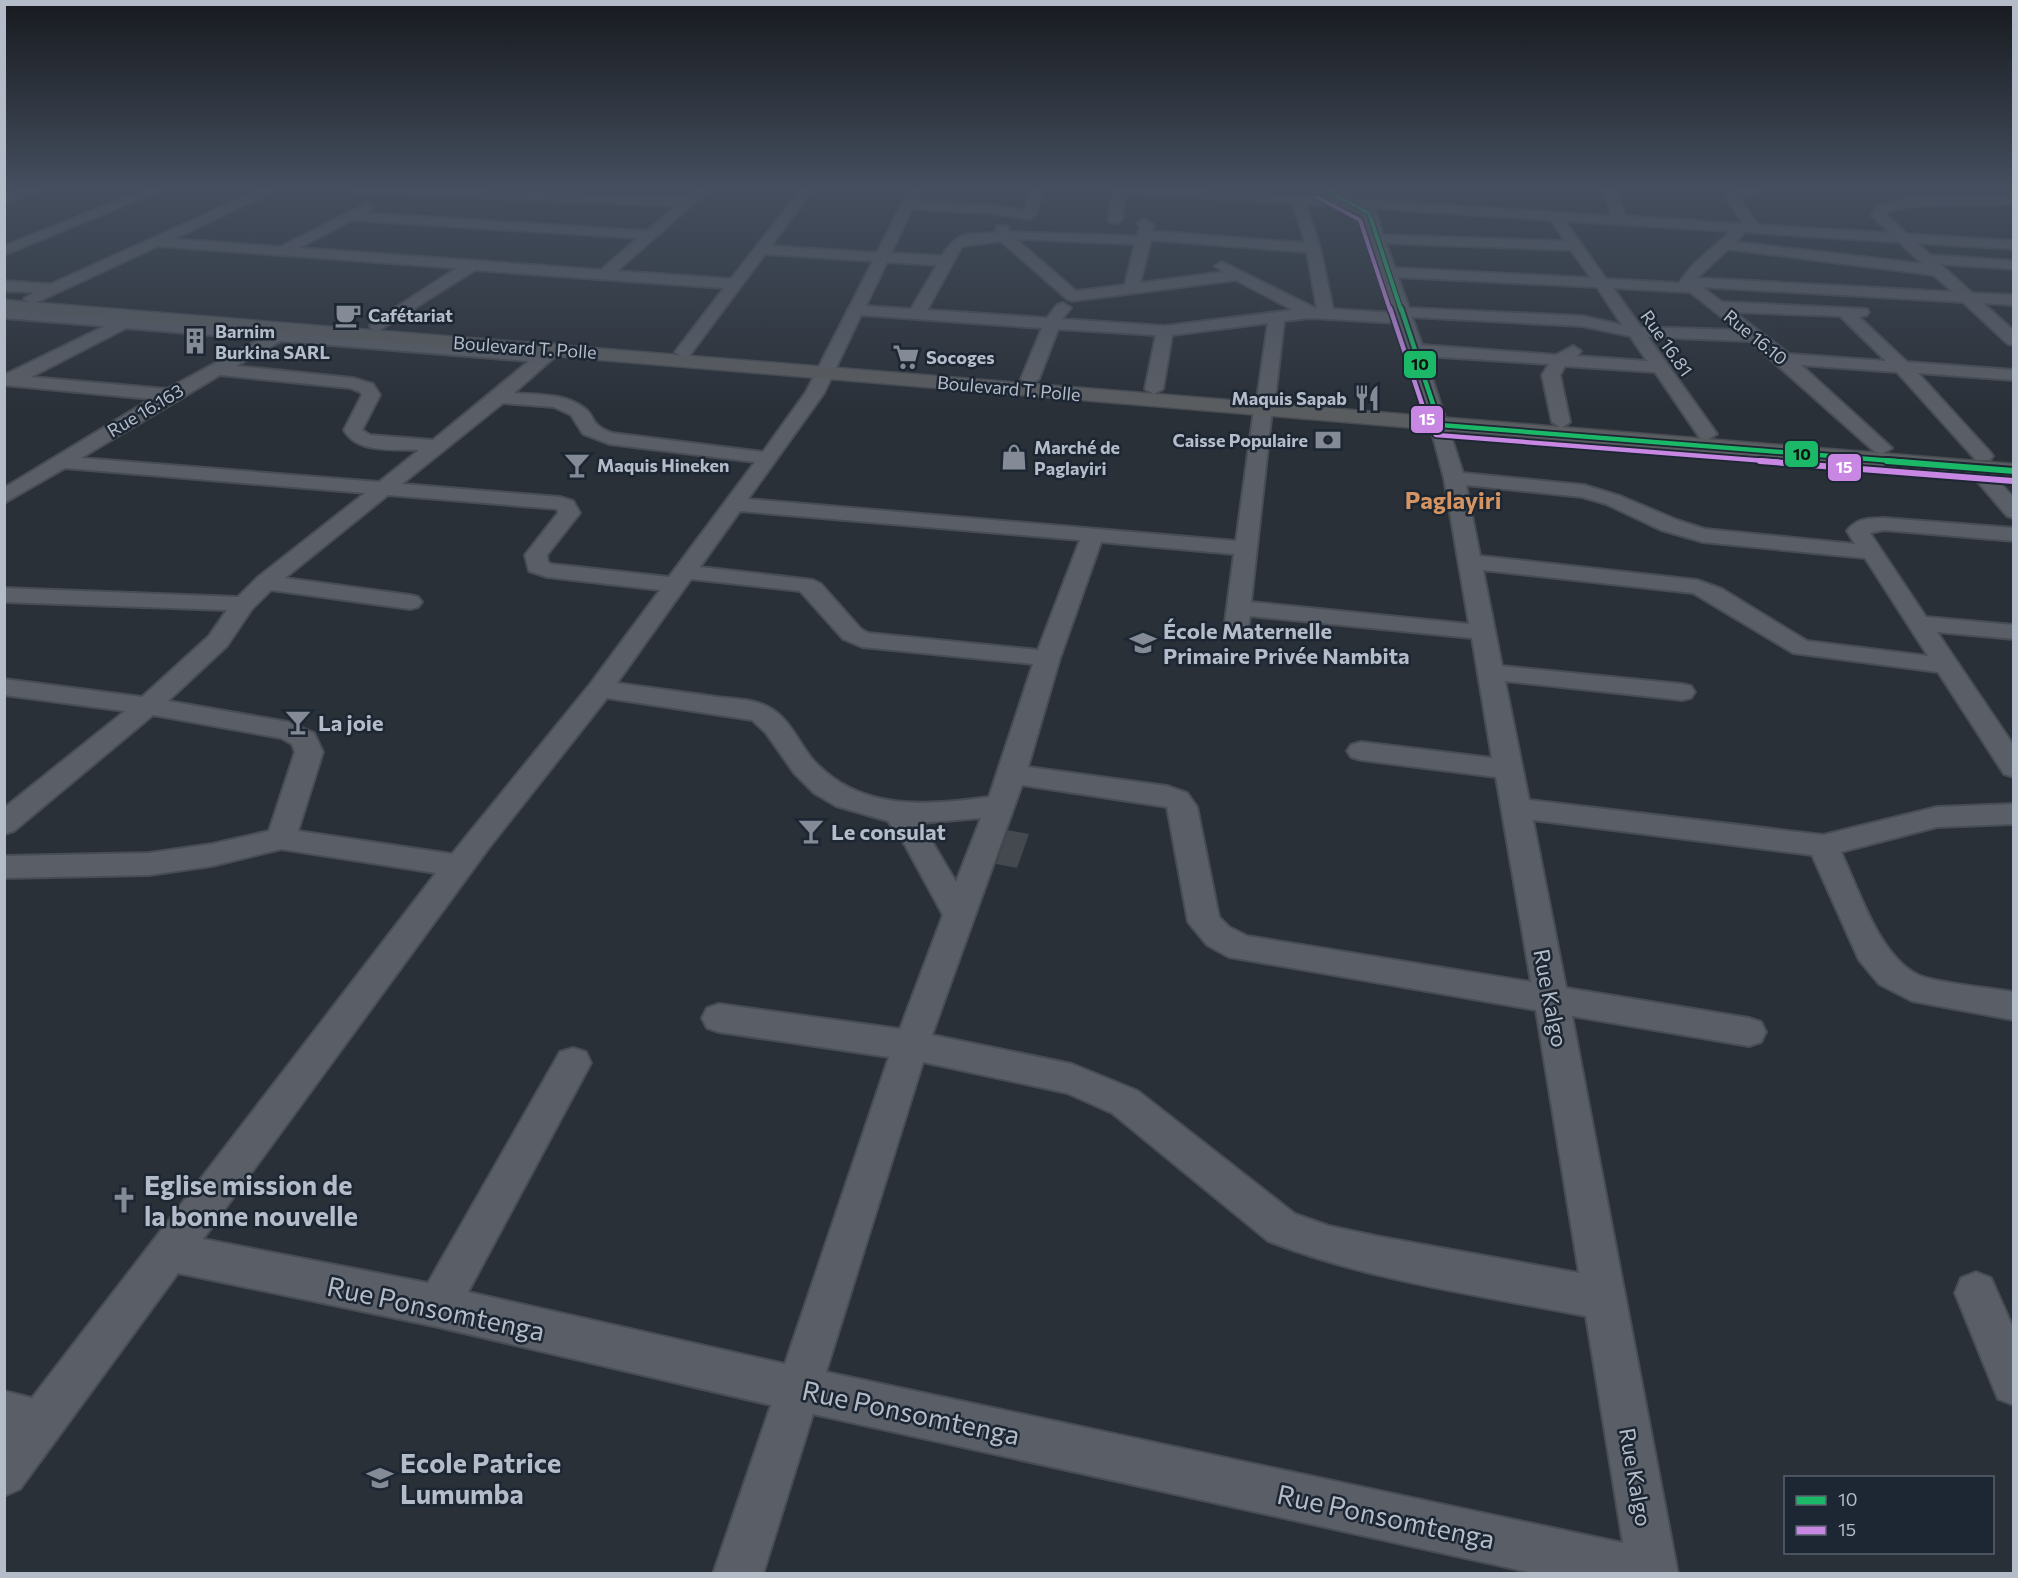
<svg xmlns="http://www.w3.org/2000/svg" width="2018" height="1578" viewBox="0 0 2018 1578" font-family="Commissioner,sans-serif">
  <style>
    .building { fill: #444950 }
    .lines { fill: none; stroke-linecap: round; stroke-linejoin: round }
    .minor-casing { stroke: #484c53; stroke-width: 4 }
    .highway-casing { stroke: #474c53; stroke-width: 3 }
    .minor { fill: #5a5e66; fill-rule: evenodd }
    .highway { fill: #5a5d60; fill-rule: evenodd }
    .bus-1-far2-casing { stroke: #1d2633; stroke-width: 6 }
    .bus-1-far1-casing { stroke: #1d2633; stroke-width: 8 }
    .bus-1-casing { stroke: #1d2633; stroke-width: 10 }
    .bus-2-far2-casing { stroke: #1d2633; stroke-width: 6 }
    .bus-2-far1-casing { stroke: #1d2633; stroke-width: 8 }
    .bus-2-casing { stroke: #1d2633; stroke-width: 10 }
    .bus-1-far2 { stroke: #1ab867; stroke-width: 4 }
    .bus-1-far1 { stroke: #1ab867; stroke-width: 4.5 }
    .bus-1 { stroke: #1ab867; stroke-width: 6 }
    .bus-2-far2 { stroke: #c787e3; stroke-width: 4 }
    .bus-2-far1 { stroke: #c787e3; stroke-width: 4.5 }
    .bus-2 { stroke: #c787e3; stroke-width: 6 }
    .labels { text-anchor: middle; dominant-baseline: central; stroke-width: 5; stroke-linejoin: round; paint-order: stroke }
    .far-poi-label { font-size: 18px; font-weight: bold; fill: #b4bcc9; stroke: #1d2633; text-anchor: start }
    .far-street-label { font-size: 18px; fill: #b4bcc9; stroke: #1d2633 }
    .poi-label { font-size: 22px; font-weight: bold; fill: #b4bcc9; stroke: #1d2633; text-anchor: start }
    .street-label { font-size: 22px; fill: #b4bcc9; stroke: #1d2633 }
    .far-district-label { font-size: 24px; font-weight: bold; fill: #d59563; stroke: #1d2633 }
    .near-poi-label { font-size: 27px; font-weight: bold; fill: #b4bcc9; stroke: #1d2633; text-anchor: start }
    .near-street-label { font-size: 27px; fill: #b4bcc9; stroke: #1d2633 }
    .line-badge { stroke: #1d2633; stroke-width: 2 }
    .badge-label { font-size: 16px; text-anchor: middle; font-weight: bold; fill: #fff }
    .pale-badge-label { font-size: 16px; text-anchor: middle; font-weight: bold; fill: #111 }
  </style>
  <rect width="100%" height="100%" fill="#2a3038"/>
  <!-- building -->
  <polygon class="building" points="1008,830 1029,834 1017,868 996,864"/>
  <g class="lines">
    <!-- minor casing -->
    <g class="minor-casing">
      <g id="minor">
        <polygon points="26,188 43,188 4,204 4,195"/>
        <polygon points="149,188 166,188 4,255 4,246"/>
        <path d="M264,188H280L174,239L280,247L367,203L374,207L366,213L647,231L676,206L356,192L350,188H435L684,199L698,188H711L617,271L731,279L802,188H814L771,246L877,253L910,188H922L916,201L990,205L1024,210L1031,188H1043L1036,215L1029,219L990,213L912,209L891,253L942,256C958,230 967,235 995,233L997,226H1007L1009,232L1137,236L1140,226L1137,223L1144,219L1154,225L1152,231L1305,243L1293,203L1126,193L1122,220L1115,224L1108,220L1113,192L1105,188H1168L1331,198L1316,188H1331L1353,199L1612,216L1602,188H1614L1626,216L1743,224L1726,198L1733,190L1766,188L1739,198L1758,225L1890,233L1872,216L1876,206L1913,198L2014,196V204L1913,206L1887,212L1886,215L1907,234L2014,241V249L1917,243L1930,255L2014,261V269L1940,264L1972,293L2014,295V305L1983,303L2014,331V345L2008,344L1963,302L1702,287L1722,302L1867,309L1869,312L1867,315L1859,317L1907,362L2014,370V380L1918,373L1990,452L1993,456L1990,460H1976L1897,372L1801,365L1892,448L1882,454L1875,452L1750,341L1648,337L1717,434L1707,440L1700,438L1655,372L1565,366L1560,375L1570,422L1561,428L1552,422L1542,375L1549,364L1425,356L1463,473L1584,485L1620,496L1677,520L1705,529L1855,544L1847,531C1856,518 1870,518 1884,518L2014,528V541L1884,530L1870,533L1926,617L2014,625V639L1937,632L2014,746V777L2004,774L1938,672L1793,653L1693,593L1483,570L1502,666L1682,684L1691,686L1695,692L1691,698L1682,700L1505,681L1529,800L1823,835L1937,807L2014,804V824L1937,827L1841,852C1859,890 1879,956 1918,975C1936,983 1991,988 2014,992V1020L1912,1001L1879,984L1859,960L1812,855L1533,820L1566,988L1749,1018L1761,1022L1766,1032L1761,1042L1749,1046L1572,1016L1678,1574H1537L813,1414L763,1574H713L771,1405L438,1327L178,1273L20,1489L4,1496V1391L32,1398L436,873L281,849L212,866L149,875L4,878V856L149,853L212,844L269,831L295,752L292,744L281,738L153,715L14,831L4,834V808L125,711L4,695V679L142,697L209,636L227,610L4,602V588L238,597L258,577L365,493L65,468L4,503V488L151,399L4,385V375L105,326L4,318V308L540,352L553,344L559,345L561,349L559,353L514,393C537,395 565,393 584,408C596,416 588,424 612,433L763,452L806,392L873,261L765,254L689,356L683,357L675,352L724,288L475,270L378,331L372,329L370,326L372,323L457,268L158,246L37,302L32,304L24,299L34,292L4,291V281L51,284ZM1306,204L1348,207L1363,215L1394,313L1333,309L1320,248ZM1370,208L1551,220L1565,241L1383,235L1376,213ZM352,220L638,238L601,270L299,248ZM1565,221L1731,231L1693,265L1679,283L1606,279ZM1745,232L1899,242L1923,264L1736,242ZM1021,239L1135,244L1125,285L1076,291L1017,240ZM1151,240L1307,252L1317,309L1222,262L1215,266L1223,272L1140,283ZM1001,241L1067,299L1072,301L1236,280L1293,310L1165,326L1062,319L1071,308L1063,303L1057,305L1047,318L927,310L962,246ZM1386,243L1571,250L1591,278L1395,268ZM1728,249L1934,275L1953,292L1697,278ZM887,262L937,265L911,309L866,306ZM1398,277L1597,287L1622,325L1582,316L1409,308ZM1613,288L1690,292L1738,330L1641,327ZM1734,312L1840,316L1886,361L1789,354ZM861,315L1042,328L1021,379L1030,384L1039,379L1058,329L1156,335L1145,389L1154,394L1163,389L1172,335L1268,323L1257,399L1266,404L1275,399L1284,321L1310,318L1398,323L1427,413L1444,478L1469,624L1251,602L1272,410L1263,404L1254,410L1236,541L748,499L824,393ZM1412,317L1582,326L1630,336L1647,361L1577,356L1581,351L1573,346L1556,355L1422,345ZM126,328L260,339L167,389L31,377ZM281,341L529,361L433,440L370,435L362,430L380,395L373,384L353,378L236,366ZM220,375L350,388L360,392L362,395L344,430C357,454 395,449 419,450L379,482L81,458ZM503,403L554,407L571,415L583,434L609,444L755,462L669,577L551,564L548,562L547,555L580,513L573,501L560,497L402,484ZM1466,485L1582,497L1606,504L1661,530L1703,542L1865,558L1928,656L1807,641L1722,589L1697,580L1480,556ZM388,495L557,509L558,513L525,555L529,571L547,577L660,590L591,683L452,854L298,831L323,752L314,733L288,722L168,701L227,646L252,609L271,590L410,609L418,607L422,602L418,597L410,595L285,578ZM740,511L1080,540L1038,650L868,633L861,629L821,584L813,580L700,567ZM1101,542L1234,554L1224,630L1227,635L1236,637L1245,635L1248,630L1250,616L1472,638L1492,758L1361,742L1351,745L1347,751L1351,757L1361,760L1496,777L1531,982L1247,936L1229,927L1219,917L1197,807L1187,793L1167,786L1028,767L1060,658ZM691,579L800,591L843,639L862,647L1033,664L989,797C927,806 860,811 814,761C799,744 791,720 770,708C755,699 734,699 717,697C684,692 650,688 617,683ZM607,698L752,720L766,733L794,773L814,793L836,806L888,821L905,845L943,915L900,1029L719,1004L707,1008L702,1018L707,1028L719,1032L889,1057L785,1364L468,1292L591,1063L586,1052L573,1048L560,1052L428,1283L203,1239L488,849ZM1022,785L1167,807L1188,922L1207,945L1229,957L1536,1010L1579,1273L1381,1237L1329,1226L1295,1214L1138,1091L1072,1064L932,1035ZM981,818L956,882L921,823ZM923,1062L1067,1093L1112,1113L1268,1241C1370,1281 1479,1295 1586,1316L1623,1543L826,1372Z"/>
        <polygon points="1976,462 1983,464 2014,498 2014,518 2007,516 1966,468 1969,464"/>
        <polygon points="1976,1272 1991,1278 2014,1330 2014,1405 1998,1399 1955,1293 1961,1278"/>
      </g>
    </g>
    <!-- highway casing -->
    <g class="highway-casing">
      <polygon id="highway" points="4,300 2014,464 2014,478 4,310"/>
    </g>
    <!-- minor -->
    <use href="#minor" class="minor"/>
    <!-- highway -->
    <use href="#highway" class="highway"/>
    <!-- bus-1-far2 casing -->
    <g class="bus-1-far2-casing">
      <polyline id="bus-1-far2" points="1322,188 1369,213 1401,310"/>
    </g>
    <!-- bus-1-far1 casing -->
    <g class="bus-1-far1-casing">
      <polyline id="bus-1-far1" points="1401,308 1440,425 1906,462"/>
    </g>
    <!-- bus-1 casing -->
    <g class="bus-1-casing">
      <polyline id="bus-1" points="1887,461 2014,471"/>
    </g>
    <!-- bus-2-far2 casing -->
    <g class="bus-2-far2-casing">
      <polyline id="bus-2-far2" points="1317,197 1360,220 1390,310"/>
    </g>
    <!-- bus-2-far1 casing -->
    <g class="bus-2-far1-casing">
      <polyline id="bus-2-far1" points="1390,308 1430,428 1436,435 1779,462"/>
    </g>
    <!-- bus-2 casing -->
    <g class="bus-2-casing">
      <polyline id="bus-2" points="1760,461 2013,481"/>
    </g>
    <!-- bus-1-far2 -->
    <use href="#bus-1-far2" class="bus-1-far2"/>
    <!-- bus-1-far1 -->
    <use href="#bus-1-far1" class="bus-1-far1"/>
    <!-- bus-1 -->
    <use href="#bus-1" class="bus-1"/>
    <!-- bus-2-far2 -->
    <use href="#bus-2-far2" class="bus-2-far2"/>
    <!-- bus-2-far1 -->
    <use href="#bus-2-far1" class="bus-2-far1"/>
    <!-- bus-2 -->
    <use href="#bus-2" class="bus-2"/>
  </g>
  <!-- sky -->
  <linearGradient id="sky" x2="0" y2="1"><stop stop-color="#171a1f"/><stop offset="0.46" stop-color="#444e5e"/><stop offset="1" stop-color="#444e5e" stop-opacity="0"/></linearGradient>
  <rect width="2018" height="409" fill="url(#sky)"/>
  <!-- icons -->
  <defs>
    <g id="cafe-bare" transform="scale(2.07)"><path d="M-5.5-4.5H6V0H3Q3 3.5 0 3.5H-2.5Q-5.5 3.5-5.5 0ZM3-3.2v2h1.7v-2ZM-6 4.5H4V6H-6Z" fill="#848b96" stroke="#1d2633" stroke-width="2.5" paint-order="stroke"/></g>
    <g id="building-bare" transform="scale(2.07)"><path d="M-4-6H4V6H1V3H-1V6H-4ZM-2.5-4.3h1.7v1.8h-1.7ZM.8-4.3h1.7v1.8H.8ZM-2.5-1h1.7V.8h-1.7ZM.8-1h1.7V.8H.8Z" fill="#848b96" stroke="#1d2633" stroke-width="2.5" paint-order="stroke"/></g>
    <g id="supermarket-bare" transform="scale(2.07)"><path d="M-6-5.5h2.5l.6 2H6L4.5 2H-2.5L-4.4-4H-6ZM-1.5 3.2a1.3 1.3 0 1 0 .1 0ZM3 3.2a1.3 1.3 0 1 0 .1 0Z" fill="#848b96" stroke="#1d2633" stroke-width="2.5" paint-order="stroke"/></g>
    <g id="restaurant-bare" transform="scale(2.07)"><path d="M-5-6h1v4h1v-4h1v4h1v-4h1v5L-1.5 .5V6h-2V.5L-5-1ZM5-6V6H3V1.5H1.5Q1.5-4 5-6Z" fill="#848b96" stroke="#1d2633" stroke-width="2.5" paint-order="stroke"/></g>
    <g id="bank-bare" transform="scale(2.07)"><path d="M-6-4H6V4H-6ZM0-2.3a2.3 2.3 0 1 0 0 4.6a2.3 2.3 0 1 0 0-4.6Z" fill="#848b96" stroke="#1d2633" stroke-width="2.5" paint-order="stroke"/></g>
    <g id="shop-bare" transform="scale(2.07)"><path d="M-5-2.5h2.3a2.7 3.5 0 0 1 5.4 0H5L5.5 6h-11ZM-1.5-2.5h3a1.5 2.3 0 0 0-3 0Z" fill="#848b96" stroke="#1d2633" stroke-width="2.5" paint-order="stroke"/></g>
    <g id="bar-bare" transform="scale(2.07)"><path d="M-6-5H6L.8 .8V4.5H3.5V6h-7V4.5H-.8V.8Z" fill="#848b96" stroke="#1d2633" stroke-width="2.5" paint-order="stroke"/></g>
    <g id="school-bare" transform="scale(2.07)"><path d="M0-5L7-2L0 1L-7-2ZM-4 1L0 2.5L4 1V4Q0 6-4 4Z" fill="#848b96" stroke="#1d2633" stroke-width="2.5" paint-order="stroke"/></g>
    <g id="church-bare" transform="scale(2.07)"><path d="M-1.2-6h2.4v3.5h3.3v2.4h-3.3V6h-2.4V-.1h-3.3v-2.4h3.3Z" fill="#848b96" stroke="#1d2633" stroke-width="2.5" paint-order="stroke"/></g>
  </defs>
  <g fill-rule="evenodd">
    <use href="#cafe-bare" x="348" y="315"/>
    <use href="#building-bare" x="195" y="341"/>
    <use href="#supermarket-bare" x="906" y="357"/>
    <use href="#restaurant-bare" x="1367" y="398"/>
    <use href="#bank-bare" x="1328" y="440"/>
    <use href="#shop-bare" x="1014" y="457"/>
    <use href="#bar-bare" x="577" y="465"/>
    <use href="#school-bare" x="1143" y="643"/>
    <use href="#bar-bare" x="298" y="722"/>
    <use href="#bar-bare" x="811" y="831"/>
    <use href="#church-bare" x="124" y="1200"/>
    <use href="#school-bare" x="380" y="1478"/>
  </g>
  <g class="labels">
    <!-- far-poi labels -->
    <g class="far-poi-label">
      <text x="368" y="315">Cafétariat</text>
      <text x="215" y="331">Barnim<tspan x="215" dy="21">Burkina SARL</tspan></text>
      <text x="926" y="357">Socoges</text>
      <text x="1347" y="398" text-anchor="end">Maquis Sapab</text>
      <text x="1308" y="440" text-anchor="end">Caisse Populaire</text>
      <text x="1034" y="447">Marché de<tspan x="1034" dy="21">Paglayiri</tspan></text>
      <text x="597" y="465">Maquis Hineken</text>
    </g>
    <!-- far-street labels -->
    <g class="far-street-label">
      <text transform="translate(1756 337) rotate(39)">Rue 16.10</text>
      <text transform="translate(1667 343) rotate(55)">Rue 16.81</text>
      <text transform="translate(525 347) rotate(4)">Boulevard T. Polle</text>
      <text transform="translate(1009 388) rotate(5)">Boulevard T. Polle</text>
      <text transform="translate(145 410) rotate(-31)">Rue 16.163</text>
    </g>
    <!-- poi labels -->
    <g class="poi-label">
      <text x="1163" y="630">École Maternelle<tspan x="1163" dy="25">Primaire Privée Nambita</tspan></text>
      <text x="318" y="722">La joie</text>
      <text x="831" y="831">Le consulat</text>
    </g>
    <!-- street labels -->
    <g class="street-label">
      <text transform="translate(1551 998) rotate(79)">Rue Kalgo</text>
      <text transform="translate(1636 1477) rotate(80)">Rue Kalgo</text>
    </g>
    <!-- far-district labels -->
    <g class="far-district-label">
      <text x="1453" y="499">Paglayiri</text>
    </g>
    <!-- near-poi labels -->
    <g class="near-poi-label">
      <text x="144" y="1184">Eglise mission de<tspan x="144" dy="31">la bonne nouvelle</tspan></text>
      <text x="400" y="1462">Ecole Patrice<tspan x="400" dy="31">Lumumba</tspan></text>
    </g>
    <!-- near-street labels -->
    <g class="near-street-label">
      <text transform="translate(436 1308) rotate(12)">Rue Ponsomtenga</text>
      <text transform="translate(911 1412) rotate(12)">Rue Ponsomtenga</text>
      <text transform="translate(1386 1516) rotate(12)">Rue Ponsomtenga</text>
    </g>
  </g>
  <g class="line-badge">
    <rect x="1403" y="350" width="34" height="29" rx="6" fill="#1ab867"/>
    <rect x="1410" y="405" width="34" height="29" rx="6" fill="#c787e3"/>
    <rect x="1784" y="440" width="35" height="28" rx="6" fill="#1ab867"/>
    <rect x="1827" y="453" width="35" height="29" rx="6" fill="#c787e3"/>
  </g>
  <g class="badge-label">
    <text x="1427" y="425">15</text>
    <text x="1844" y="473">15</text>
  </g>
  <g class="pale-badge-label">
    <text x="1420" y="370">10</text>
    <text x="1802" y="460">10</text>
  </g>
  <!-- border -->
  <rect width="2018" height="1578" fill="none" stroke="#b4bcc9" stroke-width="12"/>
  <!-- legend -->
  <rect x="1784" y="1476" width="210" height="78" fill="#1d2633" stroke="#59626f" stroke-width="1.5"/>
  <rect x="1796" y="1496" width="30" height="9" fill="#1ab867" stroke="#59626f" stroke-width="1.5"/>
  <text x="1838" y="1506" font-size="18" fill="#b4bcc9">10</text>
  <rect x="1796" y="1526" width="30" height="9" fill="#c787e3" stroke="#59626f" stroke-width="1.5"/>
  <text x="1838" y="1536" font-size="18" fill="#b4bcc9">15</text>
</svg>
